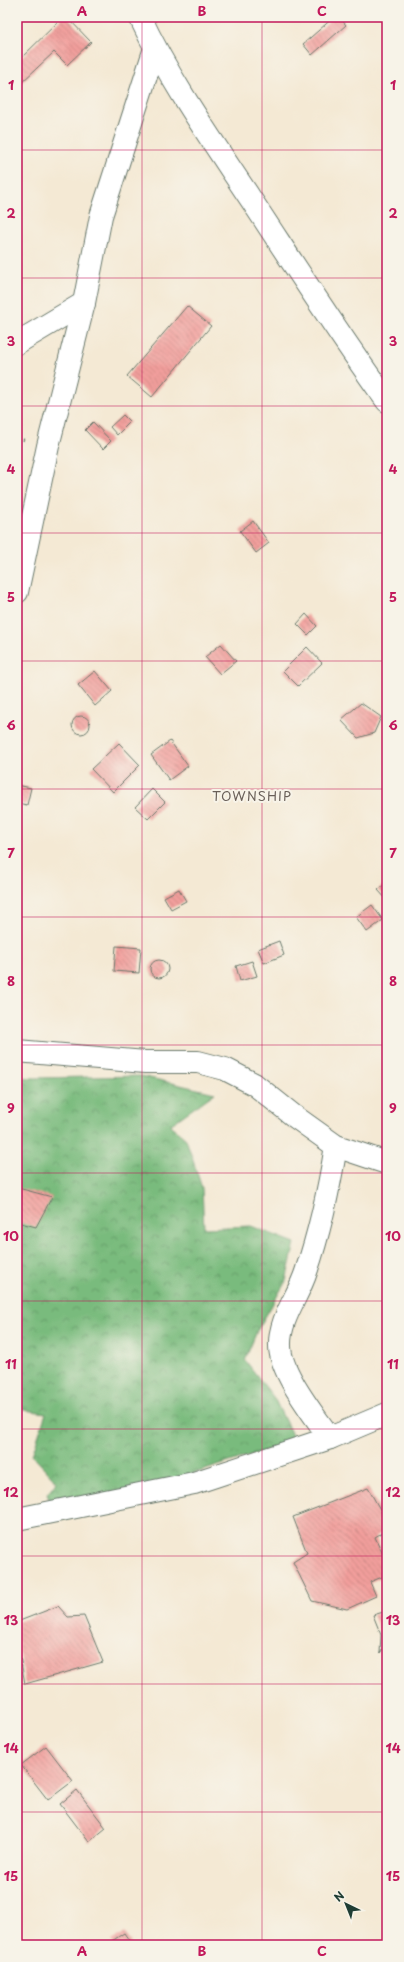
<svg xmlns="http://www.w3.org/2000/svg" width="404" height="1962" viewBox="0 0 404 1962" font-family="'Playpen Sans',sans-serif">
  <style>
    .forest { fill: url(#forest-crowns); stroke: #4c7c58 }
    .building { fill: url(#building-back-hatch) }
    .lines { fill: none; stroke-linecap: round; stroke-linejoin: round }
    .street-casing { stroke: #6a796c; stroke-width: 24 }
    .path { stroke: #6a796c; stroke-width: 2.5; stroke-dasharray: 3 3; stroke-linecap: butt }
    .street { stroke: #fff; stroke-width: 22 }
    .grid { fill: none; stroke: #c2185b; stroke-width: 1; stroke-opacity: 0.55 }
    .labels { text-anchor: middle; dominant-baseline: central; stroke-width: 4; stroke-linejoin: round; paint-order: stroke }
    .quarter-label { font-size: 13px; letter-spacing: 1px; fill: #695f58; stroke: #f7f3e8 }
    .neatline { fill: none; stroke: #c2185b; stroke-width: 1.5 }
    .grid-label { font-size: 13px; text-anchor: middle; font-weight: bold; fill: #c2185b }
  </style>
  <defs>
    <pattern id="forest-crowns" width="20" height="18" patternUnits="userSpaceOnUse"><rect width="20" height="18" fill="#79bb7d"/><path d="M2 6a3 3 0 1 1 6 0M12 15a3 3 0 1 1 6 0" fill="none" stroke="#639967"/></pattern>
    <pattern id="building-back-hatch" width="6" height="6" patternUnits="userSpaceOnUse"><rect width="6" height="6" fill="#f29f9c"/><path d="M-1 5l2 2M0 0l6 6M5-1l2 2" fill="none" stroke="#c38380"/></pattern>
  </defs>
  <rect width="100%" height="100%" fill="#f7f3e8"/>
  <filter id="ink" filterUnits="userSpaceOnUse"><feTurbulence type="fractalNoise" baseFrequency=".025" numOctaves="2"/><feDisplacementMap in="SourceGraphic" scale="8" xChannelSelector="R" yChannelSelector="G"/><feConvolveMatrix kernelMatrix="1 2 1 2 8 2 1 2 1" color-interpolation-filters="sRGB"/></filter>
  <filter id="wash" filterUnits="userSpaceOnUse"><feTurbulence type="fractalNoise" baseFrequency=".012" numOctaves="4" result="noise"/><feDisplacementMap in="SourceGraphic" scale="16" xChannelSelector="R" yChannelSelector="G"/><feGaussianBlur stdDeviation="0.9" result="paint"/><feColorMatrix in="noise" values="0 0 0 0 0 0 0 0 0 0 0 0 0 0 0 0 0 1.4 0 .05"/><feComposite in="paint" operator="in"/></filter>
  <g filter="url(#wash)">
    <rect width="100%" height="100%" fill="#f4e9d4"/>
    <!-- forest -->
    <polygon class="forest" points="141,1076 215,1093 170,1125 186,1139 202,1188 204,1228 251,1226 295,1243 286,1281 257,1331 245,1360 274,1398 295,1441 56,1518 47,1494 57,1482 32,1455 46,1413 17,1409 17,1077 35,1078"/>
    <g id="blocks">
      <!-- building -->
      <g class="building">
        <polygon points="63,17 67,17 91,42 67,65 54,52 21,83 17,78 17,62"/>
        <polygon points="334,17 339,17 346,25 312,55 303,44"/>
        <polygon points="187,306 211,326 152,397 127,376"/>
        <polygon points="123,415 130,422 117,435 110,427"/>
        <polygon points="93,422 111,441 103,449 85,430"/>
        <polygon points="253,521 269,543 256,553 240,531"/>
        <polygon points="306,614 317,626 308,635 297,624"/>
        <polygon points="221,644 236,661 220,674 205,657"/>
        <polygon points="307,647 322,663 298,686 283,671"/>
        <polygon points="95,671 112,691 95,706 78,685"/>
        <polygon points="361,703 381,717 374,733 358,738 341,720"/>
        <circle cx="81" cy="725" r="9"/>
        <polygon points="170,741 188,766 169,780 151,755"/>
        <polygon points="119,743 140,765 113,792 91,769"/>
        <polygon points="17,785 31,788 27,805 17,803"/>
        <polygon points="152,789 165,802 148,819 135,807"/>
        <polygon points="387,882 387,900 378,890"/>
        <polygon points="179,889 186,901 171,909 164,897"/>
        <polygon points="372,905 383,920 367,932 356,917"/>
        <polygon points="279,941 284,955 264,963 258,949"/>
        <polygon points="116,946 141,948 139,973 114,971"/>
        <circle cx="159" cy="969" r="9"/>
        <polygon points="252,961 257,976 240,981 236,966"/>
        <polygon points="18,1188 52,1197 36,1227 17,1222"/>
        <polygon points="368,1488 387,1522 387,1530 375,1537 387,1563 387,1575 370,1582 376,1596 347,1609 312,1601 293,1562 307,1553 293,1517"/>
        <polygon points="58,1606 68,1617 84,1616 103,1662 25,1684 17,1639 17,1622"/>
        <polygon points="387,1611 387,1644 380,1653 381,1635 373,1615"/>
        <polygon points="46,1746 73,1781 48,1800 21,1765"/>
        <polygon points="77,1790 106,1828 89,1842 60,1804"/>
        <polygon points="124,1933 131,1943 129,1945 114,1945 112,1941"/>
      </g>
    </g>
  </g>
  <g filter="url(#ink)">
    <use href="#blocks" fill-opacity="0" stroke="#6a796c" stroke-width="1"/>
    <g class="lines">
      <!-- street casing -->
      <g class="street-casing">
        <g id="street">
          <path d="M140,17C170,81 211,139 250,198C295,266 339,335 387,401"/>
          <polyline points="17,343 84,303"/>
          <polyline points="17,592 48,446 84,303 101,216 155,48"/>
          <polyline points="17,1051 145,1062 198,1062 225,1069 254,1084 294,1116 336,1146 387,1163"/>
          <path d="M330,1438C315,1416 280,1373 280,1346C279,1319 298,1297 306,1272C320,1231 329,1189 336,1146"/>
          <polyline points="17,1519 194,1483 330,1438 387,1414"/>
        </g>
      </g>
      <!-- path -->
      <polyline class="path" points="17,438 24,440"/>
      <!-- street -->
      <use href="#street" class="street"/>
    </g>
  </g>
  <!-- grid -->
  <path class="grid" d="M142,17V1945M262,17V1945M17,150H387M17,278H387M17,406H387M17,533H387M17,661H387M17,789H387M17,917H387M17,1045H387M17,1173H387M17,1301H387M17,1429H387M17,1556H387M17,1684H387M17,1812H387"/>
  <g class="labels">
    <!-- quarter labels -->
    <g class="quarter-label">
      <text x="252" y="795">TOWNSHIP</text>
    </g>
  </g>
  <!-- margin -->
  <rect width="404" height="1962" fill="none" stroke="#f7f3e8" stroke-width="44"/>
  <!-- north arrow -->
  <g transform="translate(346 1904) rotate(317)" stroke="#f7f3e8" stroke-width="3" paint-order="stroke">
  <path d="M0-3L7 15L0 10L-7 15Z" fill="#1f3d34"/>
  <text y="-6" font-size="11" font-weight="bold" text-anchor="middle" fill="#1f3d34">N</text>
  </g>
  <rect x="22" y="22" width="360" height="1918" class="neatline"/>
  <g class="grid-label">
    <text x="82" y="16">A</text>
    <text x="202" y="16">B</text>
    <text x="322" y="16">C</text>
    <text x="11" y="90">1</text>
    <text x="393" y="90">1</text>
    <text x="11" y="218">2</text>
    <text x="393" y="218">2</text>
    <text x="11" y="346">3</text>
    <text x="393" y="346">3</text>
    <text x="11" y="474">4</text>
    <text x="393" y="474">4</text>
    <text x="11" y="602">5</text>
    <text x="393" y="602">5</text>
    <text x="11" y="730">6</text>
    <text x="393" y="730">6</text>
    <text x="11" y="858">7</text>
    <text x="393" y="858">7</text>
    <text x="11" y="986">8</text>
    <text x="393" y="986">8</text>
    <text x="11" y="1113">9</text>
    <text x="393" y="1113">9</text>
    <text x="11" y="1241">10</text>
    <text x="393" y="1241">10</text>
    <text x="11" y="1369">11</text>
    <text x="393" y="1369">11</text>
    <text x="11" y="1497">12</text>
    <text x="393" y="1497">12</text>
    <text x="11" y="1625">13</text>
    <text x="393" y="1625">13</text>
    <text x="11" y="1753">14</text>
    <text x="393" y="1753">14</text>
    <text x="11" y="1881">15</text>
    <text x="393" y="1881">15</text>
    <text x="82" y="1956">A</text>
    <text x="202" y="1956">B</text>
    <text x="322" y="1956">C</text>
  </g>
</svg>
